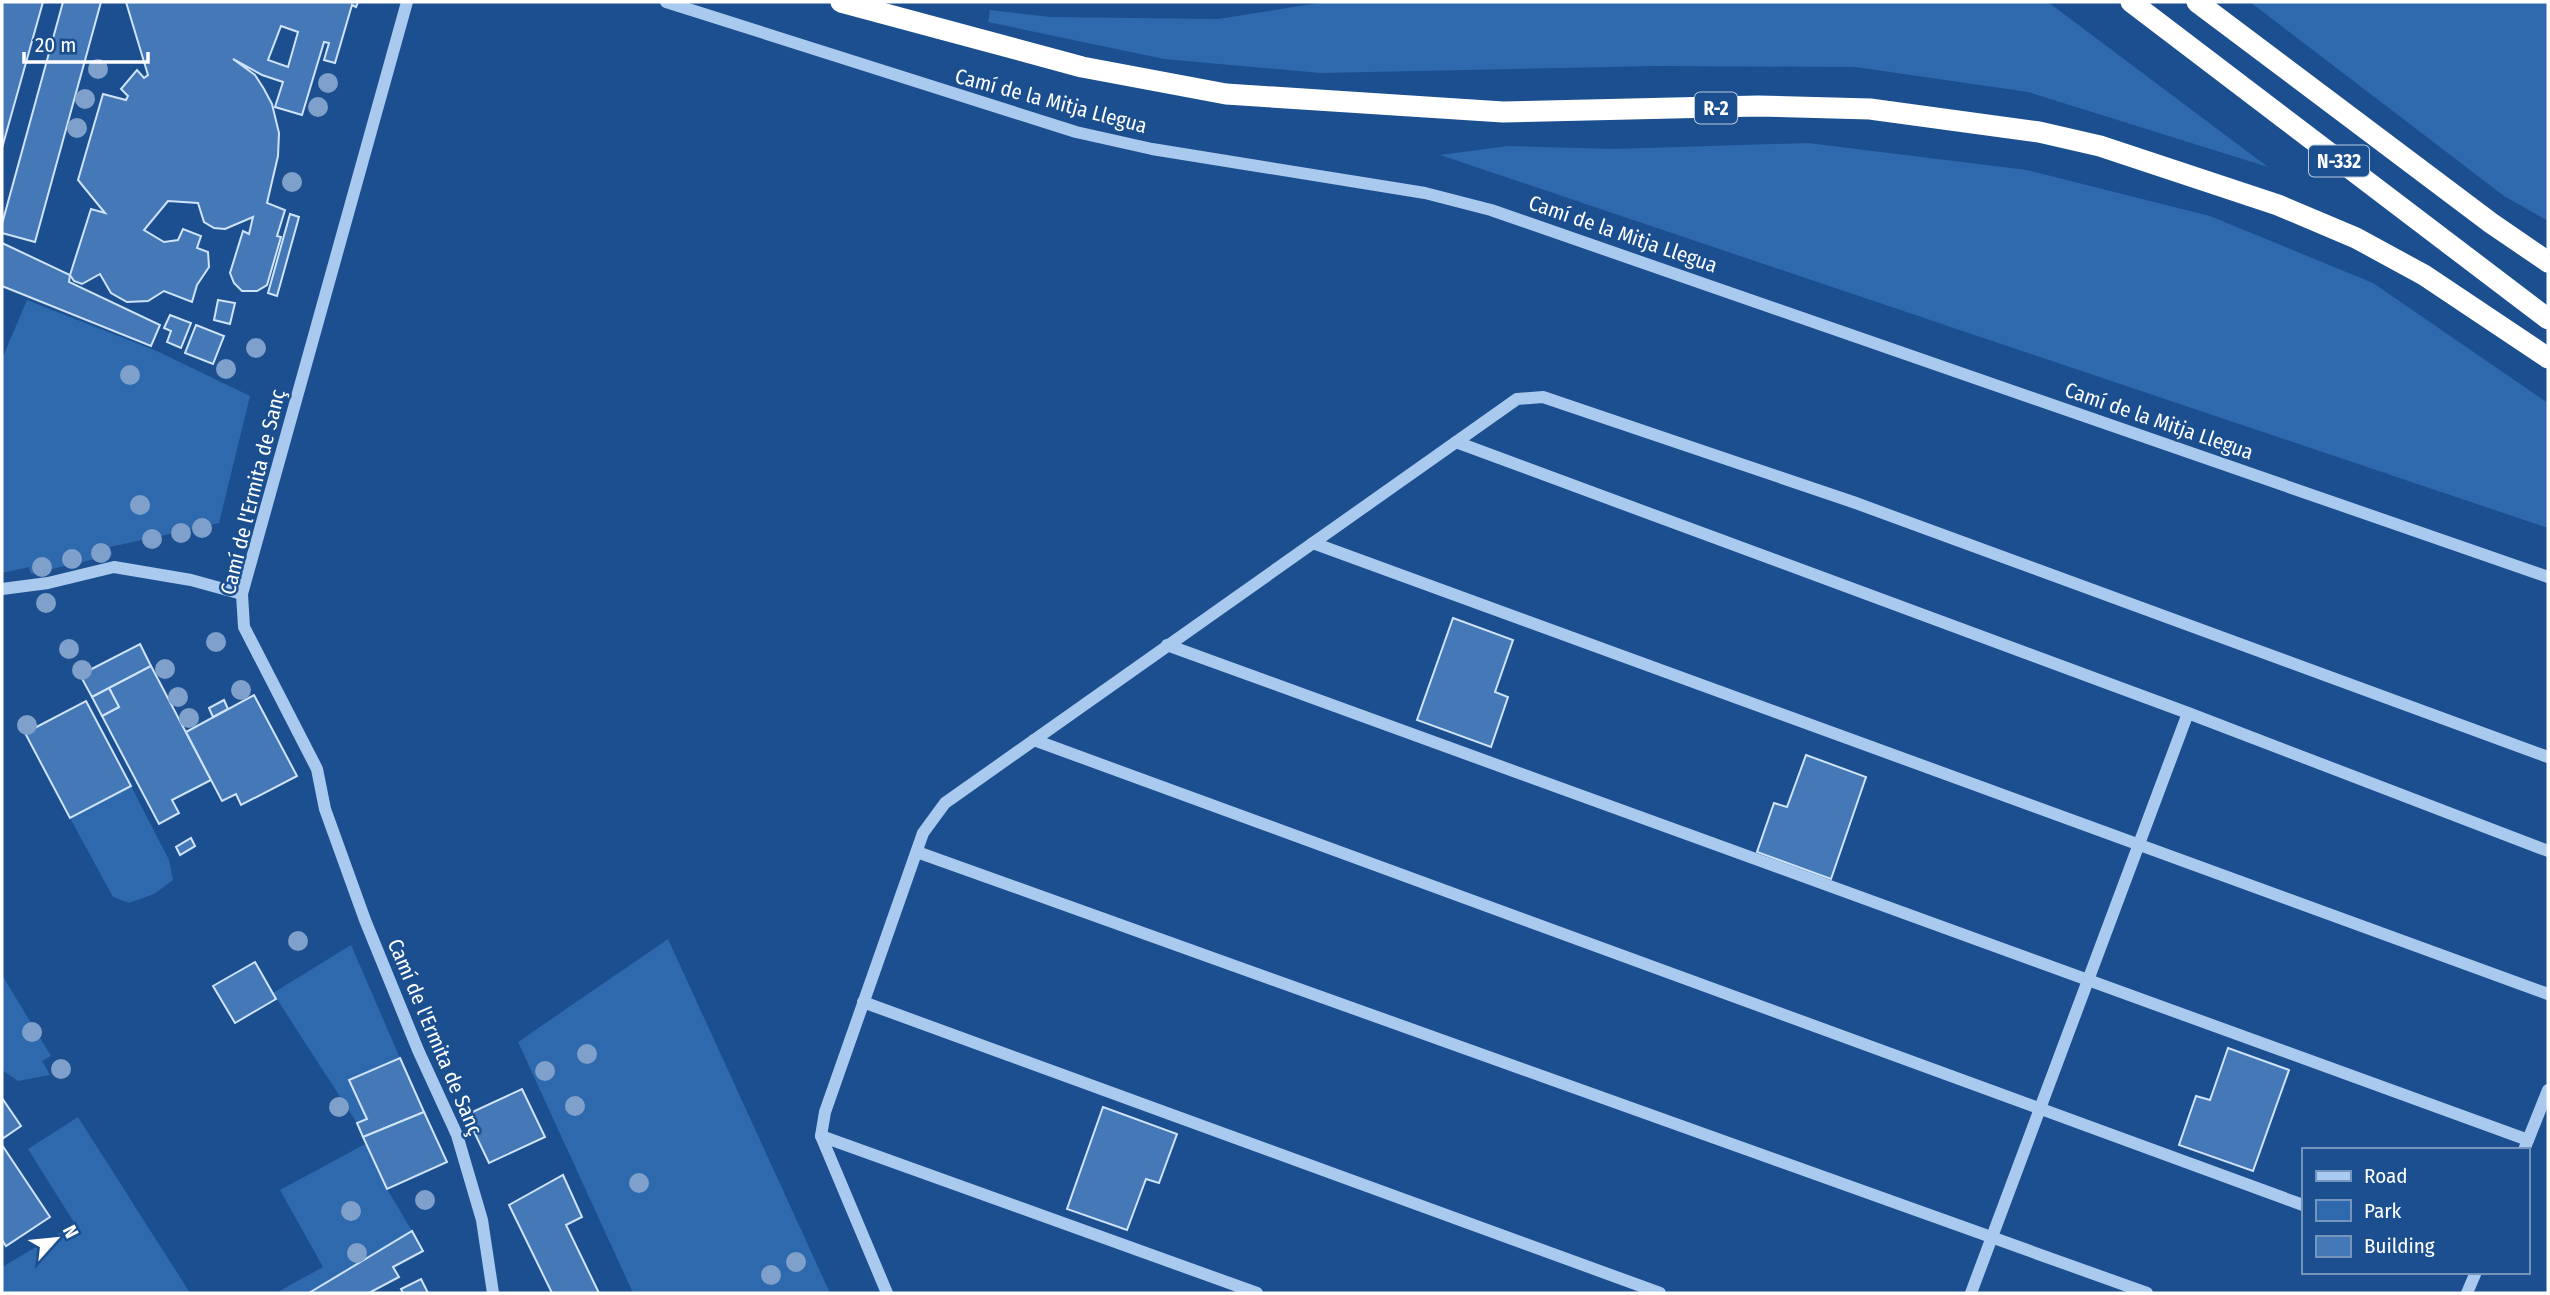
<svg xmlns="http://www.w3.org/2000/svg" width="2550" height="1295" viewBox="0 0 2550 1295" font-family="'Fira Sans Condensed',sans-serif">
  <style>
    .green { fill: #2e69ad }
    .building { fill: #4478b7; stroke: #cfe3fa; stroke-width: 2; fill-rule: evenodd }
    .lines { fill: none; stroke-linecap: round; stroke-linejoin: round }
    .minor { stroke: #a9c9ee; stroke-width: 12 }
    .highway { stroke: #fff; stroke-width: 21 }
    .tree { fill: #7ea0ca }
    .labels { text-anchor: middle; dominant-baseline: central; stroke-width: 5; stroke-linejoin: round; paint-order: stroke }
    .shield { fill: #1b4f8f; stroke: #bbcadd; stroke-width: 2 }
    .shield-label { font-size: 19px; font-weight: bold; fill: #fff }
    .street-label { font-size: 21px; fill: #fff; stroke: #1b4f8f }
  </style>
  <rect width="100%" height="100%" fill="#1b4f8f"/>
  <!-- green -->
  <g class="green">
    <polygon points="1325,2 2048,2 2268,167 2028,92 1855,67 1655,66 1321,73 1164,59 988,22 990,10 1050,17 1218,19"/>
    <polygon points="2250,2 2548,2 2548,221 2504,196"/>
    <polygon points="1808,143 2027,170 2210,216 2373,283 2548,403 2548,528 1440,155 1508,146 1615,149"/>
    <polygon points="27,300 157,351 250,396 219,523 110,547 112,555 31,574 29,567 2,573 2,359"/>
    <polygon points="131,786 169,860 173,880 154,894 129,903 113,897 70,818"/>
    <polygon points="668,939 830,1293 633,1293 518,1042"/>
    <polygon points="351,945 400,1058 350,1080 367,1119 357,1123 273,993"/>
    <polygon points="2,975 51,1056 42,1061 50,1075 18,1081 2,1070"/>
    <polygon points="78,1117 190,1293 2,1293 2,1267 75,1224 28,1149"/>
    <polygon points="367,1143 387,1189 412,1231 309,1293 276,1293 323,1267 280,1190"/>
  </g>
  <!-- building -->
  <g class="building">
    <polygon points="2,2 43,2 2,148"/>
    <polygon points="63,2 101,2 35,242 2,233 2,224"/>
    <path d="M126,2H358L356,7L352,5L335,63L324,60L329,43L324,42L302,115L275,107L283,82L262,75L233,59L255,75L264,89L272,104L279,133L278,156L267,203L285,210L277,236L281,237L267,285L257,291H242L234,283L230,273L243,231L249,234L253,217L225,229L214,228L204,222L198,203L168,201L144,230L164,242L178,240L183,229L201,236L197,248L208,252L209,267L197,285L192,302L164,291L148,301L127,302L111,293L100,274L82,284L74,281L70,275L91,209L105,213L78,180L103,94L126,100L128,96L121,89L137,70L144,78L148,75ZM281,26L298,32L288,67L268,60Z"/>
    <polygon points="290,214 299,217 277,296 268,293"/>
    <polygon points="2,243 70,275 69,282 160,325 151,346 2,286"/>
    <polygon points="218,300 235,303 230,324 214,320"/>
    <polygon points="170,315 191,323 181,348 167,342 171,331 164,328"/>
    <polygon points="196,325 224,336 213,364 185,353"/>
    <polygon points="1453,618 1513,640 1495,692 1508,697 1491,747 1417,720"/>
    <polygon points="140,644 151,666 92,697 80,675"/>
    <polygon points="151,666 211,780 172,800 179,813 159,824 102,716 119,707 109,688"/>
    <polygon points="109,688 119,707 102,716 92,697"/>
    <polygon points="254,695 297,776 241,805 236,794 222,801 186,732"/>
    <polygon points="224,700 228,709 213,717 209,708"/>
    <polygon points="86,701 131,786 70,818 25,733"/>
    <polygon points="1806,755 1866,777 1831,879 1757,852 1774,803 1787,807"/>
    <polygon points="191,838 195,846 180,855 176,847"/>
    <polygon points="255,962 276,999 235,1023 213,986"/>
    <polygon points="2228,1048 2289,1070 2253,1171 2179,1145 2196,1096 2210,1100"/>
    <polygon points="400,1058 424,1112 363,1137 357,1123 367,1119 349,1080"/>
    <polygon points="522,1089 545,1137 489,1163 466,1115"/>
    <polygon points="2,1098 21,1126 2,1139"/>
    <polygon points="1103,1107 1177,1134 1159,1183 1146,1179 1127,1230 1067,1209"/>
    <polygon points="424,1112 447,1162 387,1189 363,1137"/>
    <polygon points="2,1145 50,1217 6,1246 2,1240"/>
    <polygon points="563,1175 582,1217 566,1225 599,1293 552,1293 509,1205"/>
    <polygon points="412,1231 423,1251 393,1267 399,1277 369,1293 309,1293"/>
    <polygon points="421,1279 428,1293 403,1293 401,1289"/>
  </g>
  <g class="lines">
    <!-- minor -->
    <g class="minor">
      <polyline points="407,2 242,594 244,627 317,769 325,809 365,920 418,1050 457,1135 482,1220 493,1293"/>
      <polyline points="666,2 1076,132 1152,149 1425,193 1491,210 2548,577"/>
      <polyline points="1456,442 2188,713 2548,851"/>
      <polyline points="1313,543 2548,994"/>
      <polyline points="2,589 48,583 114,567 191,580 242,594"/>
      <polyline points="1167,645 2528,1140"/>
      <polyline points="1034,740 2303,1205"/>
      <polyline points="917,852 2147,1293"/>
      <polyline points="863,1002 1660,1293"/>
      <polyline points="821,1136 1257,1293"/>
      <polyline points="2524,1150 2548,1090"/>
      <polyline points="887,1293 821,1136 825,1112 923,833 945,803 1517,399 1543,397 1853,502 2548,757"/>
      <polyline points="1971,1293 2188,713"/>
      <polyline points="2467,1293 2476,1272"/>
    </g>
    <!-- highway -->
    <g class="highway">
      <polyline points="841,2 1082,67 1226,94 1503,112 1758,106 1870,109 2039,132 2100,146 2278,205 2356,238 2424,275 2548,358"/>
      <polyline points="2131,2 2548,319"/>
      <polyline points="2197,2 2491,223 2548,262"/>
    </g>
  </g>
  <!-- trees -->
  <g class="tree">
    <circle cx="98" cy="69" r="10"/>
    <circle cx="328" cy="83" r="10"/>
    <circle cx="85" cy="99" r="10"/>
    <circle cx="318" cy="107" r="10"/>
    <circle cx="77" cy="128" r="10"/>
    <circle cx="292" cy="182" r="10"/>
    <circle cx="256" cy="348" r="10"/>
    <circle cx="226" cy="369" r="10"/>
    <circle cx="130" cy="375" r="10"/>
    <circle cx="140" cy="505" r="10"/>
    <circle cx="202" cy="528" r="10"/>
    <circle cx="181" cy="533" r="10"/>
    <circle cx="152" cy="539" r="10"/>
    <circle cx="101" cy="553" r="10"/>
    <circle cx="72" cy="559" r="10"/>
    <circle cx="42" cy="567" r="10"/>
    <circle cx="46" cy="603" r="10"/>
    <circle cx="216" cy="642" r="10"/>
    <circle cx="69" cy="649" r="10"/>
    <circle cx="165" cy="669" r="10"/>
    <circle cx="82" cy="670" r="10"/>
    <circle cx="241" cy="690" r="10"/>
    <circle cx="178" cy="697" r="10"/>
    <circle cx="189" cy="718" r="10"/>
    <circle cx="27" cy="725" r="10"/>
    <circle cx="298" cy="941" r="10"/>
    <circle cx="32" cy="1032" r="10"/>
    <circle cx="587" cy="1054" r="10"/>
    <circle cx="61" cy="1069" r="10"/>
    <circle cx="545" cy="1071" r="10"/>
    <circle cx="575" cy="1106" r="10"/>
    <circle cx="339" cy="1107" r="10"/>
    <circle cx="639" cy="1183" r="10"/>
    <circle cx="425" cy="1200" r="10"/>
    <circle cx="351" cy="1211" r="10"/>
    <circle cx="357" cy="1253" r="10"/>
    <circle cx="796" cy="1262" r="10"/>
    <circle cx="771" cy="1275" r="10"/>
  </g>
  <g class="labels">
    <!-- shield labels -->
    <g class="shield">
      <rect x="1695" y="92.5" width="42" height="31" rx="5"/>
      <rect x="2309" y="145.5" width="60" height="31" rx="5"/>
    </g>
    <g class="shield-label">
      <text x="1716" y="108">R-2</text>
      <text x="2339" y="161">N-332</text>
    </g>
    <!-- street labels -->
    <g class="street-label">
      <text transform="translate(1051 101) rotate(15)">Camí de la Mitja Llegua</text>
      <text transform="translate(1623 234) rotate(19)">Camí de la Mitja Llegua</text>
      <text transform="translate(2159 421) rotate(19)">Camí de la Mitja Llegua</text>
      <text transform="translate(253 492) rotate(-76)">Camí de l'Ermita de Sanç</text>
      <text transform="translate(435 1037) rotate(67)">Camí de l'Ermita de Sanç</text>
    </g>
  </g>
  <!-- border -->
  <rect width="2550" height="1295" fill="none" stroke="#ffffff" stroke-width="7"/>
  <!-- legend -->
  <rect x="2302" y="1148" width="228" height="126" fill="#1b4f8f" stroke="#7695bc" stroke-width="2"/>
  <rect x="2316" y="1171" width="35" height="10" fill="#a9c9ee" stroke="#7695bc" stroke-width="2"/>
  <text x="2364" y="1183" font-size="21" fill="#ffffff">Road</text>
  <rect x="2316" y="1200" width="35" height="21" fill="#2e69ad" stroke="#7695bc" stroke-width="2"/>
  <text x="2364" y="1218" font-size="21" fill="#ffffff">Park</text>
  <rect x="2316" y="1236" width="35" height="21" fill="#4478b7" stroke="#7695bc" stroke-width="2"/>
  <text x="2364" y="1253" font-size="21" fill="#ffffff">Building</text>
  <!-- north arrow -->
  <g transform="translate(56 1239) rotate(63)" stroke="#1b4f8f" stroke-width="5" paint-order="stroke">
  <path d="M0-5L12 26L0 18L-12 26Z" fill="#ffffff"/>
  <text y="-10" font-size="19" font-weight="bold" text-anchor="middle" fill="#ffffff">N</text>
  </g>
  <!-- scale -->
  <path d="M24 52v10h124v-10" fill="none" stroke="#ffffff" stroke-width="3.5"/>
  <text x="35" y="52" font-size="21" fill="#ffffff" stroke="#1b4f8f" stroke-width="5" paint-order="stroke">20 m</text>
</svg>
